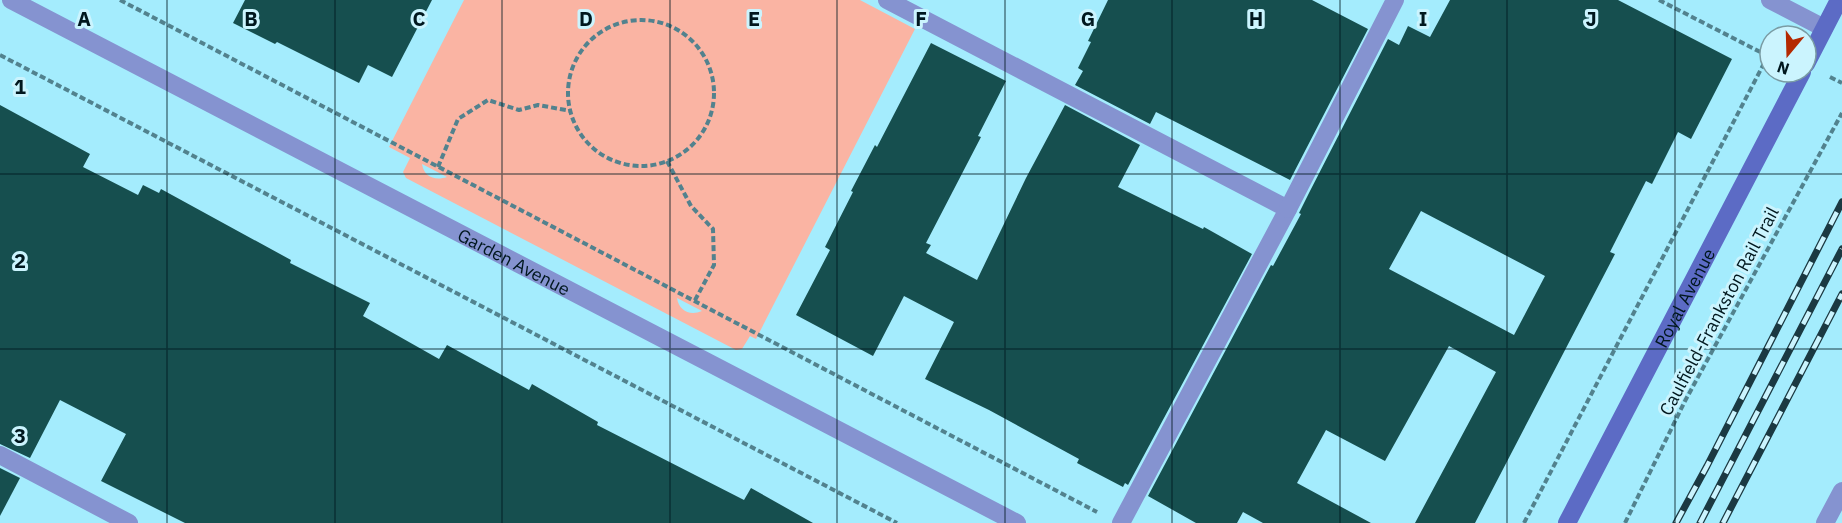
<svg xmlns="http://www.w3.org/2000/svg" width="1842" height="523" viewBox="0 0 1842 523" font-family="'IBM Plex Sans',sans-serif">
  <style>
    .green { fill: #fab4a3; fill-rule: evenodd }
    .building { fill: #164f4f; fill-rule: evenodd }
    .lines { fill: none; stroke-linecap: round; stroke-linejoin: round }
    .path { stroke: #52828e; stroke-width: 4; stroke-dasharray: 6 3; stroke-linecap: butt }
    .lane { stroke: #8593d0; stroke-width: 18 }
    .street { stroke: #8593d0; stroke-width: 18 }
    .secondary { stroke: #5c6bc5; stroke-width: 18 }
    .rail-casing { stroke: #1b3942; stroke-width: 7 }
    .rail { stroke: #cbf4fe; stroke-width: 4.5; stroke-dasharray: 14; stroke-linecap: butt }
    .grid { fill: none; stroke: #00171e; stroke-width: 1.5; stroke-opacity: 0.55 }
    .labels { text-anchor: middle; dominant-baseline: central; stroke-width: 6; stroke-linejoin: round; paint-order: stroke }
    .street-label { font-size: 18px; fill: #00171e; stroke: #cbf4fe }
    .grid-label { font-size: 20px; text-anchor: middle; font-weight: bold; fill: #00171e; stroke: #cbf4fe; stroke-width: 6; stroke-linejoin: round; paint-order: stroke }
  </style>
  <rect width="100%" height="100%" fill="#a4ecfd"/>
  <!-- green -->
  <path class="green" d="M464,0H860L915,29L756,339L750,336L742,349L736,350L406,178L403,172L410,158L389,147ZM422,164L447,177C435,181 424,177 422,164ZM677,298L702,311C690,316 679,311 677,298Z"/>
  <!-- building -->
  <g class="building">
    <polygon points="245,0 432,0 392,77 368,65 359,83 277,42 275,44 233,23"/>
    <polygon points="1108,0 1312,0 1368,29 1290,180 1156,112 1150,124 1075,85 1083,71 1078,68 1091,42 1088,41"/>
    <path d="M1450,0H1618L1732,59L1691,139L1678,132L1652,184L1646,181L1610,252L1615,254L1475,523H1415L1496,372L1449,346L1385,461L1326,430L1297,483L1371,523H1263L1243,512L1237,523H1196L1148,496L1271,265L1273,266L1301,214L1299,213L1310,191L1388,39L1399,45L1408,26L1430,37ZM1421,211L1545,276L1514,335L1389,269Z"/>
    <polygon points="931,43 1006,81 978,136 981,137 926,243 931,245 926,253 977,280 1026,178 1065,105 1140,145 1118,187 1203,229 1204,227 1252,254 1128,485 1125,483 1123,487 1077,463 1079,459 989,410 925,379 954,322 904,296 873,356 796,315 830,250 825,247 853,192 851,191 875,145 877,147"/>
    <polygon points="0,105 90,154 83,167 138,195 143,185 159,193 161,189 291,260 290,263 370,303 363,316 439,359 447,345 529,390 532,384 598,422 597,425 744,500 751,488 813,523 185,523 101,481 126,434 60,400 30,458 0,444"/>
    <polygon points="0,468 20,478 0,516"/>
  </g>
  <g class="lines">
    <!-- path -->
    <g class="path">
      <polyline points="120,0 1097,512"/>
      <polyline points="1659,0 1768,56"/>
      <circle cx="641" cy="93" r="73"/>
      <polyline points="0,55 897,523"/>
      <polyline points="1830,77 1842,83"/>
      <polyline points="667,161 691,206 713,229 714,265 694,302"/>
      <polyline points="438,167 458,119 488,100 519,110 538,105 571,111"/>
      <polyline points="1524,523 1770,52"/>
      <polyline points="1625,523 1685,401 1842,113"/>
    </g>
    <!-- lane -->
    <g class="lane">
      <polyline points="887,0 1288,209 1121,523"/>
      <polyline points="1288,209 1395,0"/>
      <polyline points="0,455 129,523"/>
    </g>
    <!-- street -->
    <g class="street">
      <path id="s1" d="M11,0L1017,523"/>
      <polyline points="1770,0 1824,28"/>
      <polyline points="1825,523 1842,491"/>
    </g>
    <!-- secondary -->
    <g class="secondary">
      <polyline points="1806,64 1839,0"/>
      <path id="s2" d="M1567,523L1802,72"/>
    </g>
    <!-- rail casing -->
    <g class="rail-casing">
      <g id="rail">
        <polyline points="1676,523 1707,466 1842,202"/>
        <polyline points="1700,523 1842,249"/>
        <polyline points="1723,523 1842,294"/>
      </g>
    </g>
    <!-- rail -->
    <use href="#rail" class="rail"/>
  </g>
  <!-- grid -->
  <path class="grid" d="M167,0V523M335,0V523M502,0V523M670,0V523M837,0V523M1005,0V523M1172,0V523M1340,0V523M1507,0V523M1675,0V523M0,174H1842M0,349H1842"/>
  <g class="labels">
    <!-- street labels -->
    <g class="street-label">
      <text stroke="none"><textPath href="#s1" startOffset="567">Garden Avenue</textPath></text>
      <text stroke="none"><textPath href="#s2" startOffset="254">Royal Avenue</textPath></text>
      <text transform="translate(1719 311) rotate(-62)">Caulfield-Frankston Rail Trail</text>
    </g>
  </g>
  <g class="grid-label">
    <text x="84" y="26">A</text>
    <text x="251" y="26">B</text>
    <text x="419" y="26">C</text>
    <text x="586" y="26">D</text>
    <text x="754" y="26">E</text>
    <text x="921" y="26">F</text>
    <text x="1088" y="26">G</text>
    <text x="1256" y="26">H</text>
    <text x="1423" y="26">I</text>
    <text x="1591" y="26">J</text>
    <text x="20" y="94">1</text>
    <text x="20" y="268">2</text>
    <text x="20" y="443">3</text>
  </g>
  <!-- north arrow -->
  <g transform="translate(1788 54) rotate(199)"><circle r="28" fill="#cbf4fe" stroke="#7a9ca4" stroke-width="1.5"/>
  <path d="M0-4.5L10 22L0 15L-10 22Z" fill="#b42901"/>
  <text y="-9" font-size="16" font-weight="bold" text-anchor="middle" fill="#00171e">N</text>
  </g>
</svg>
